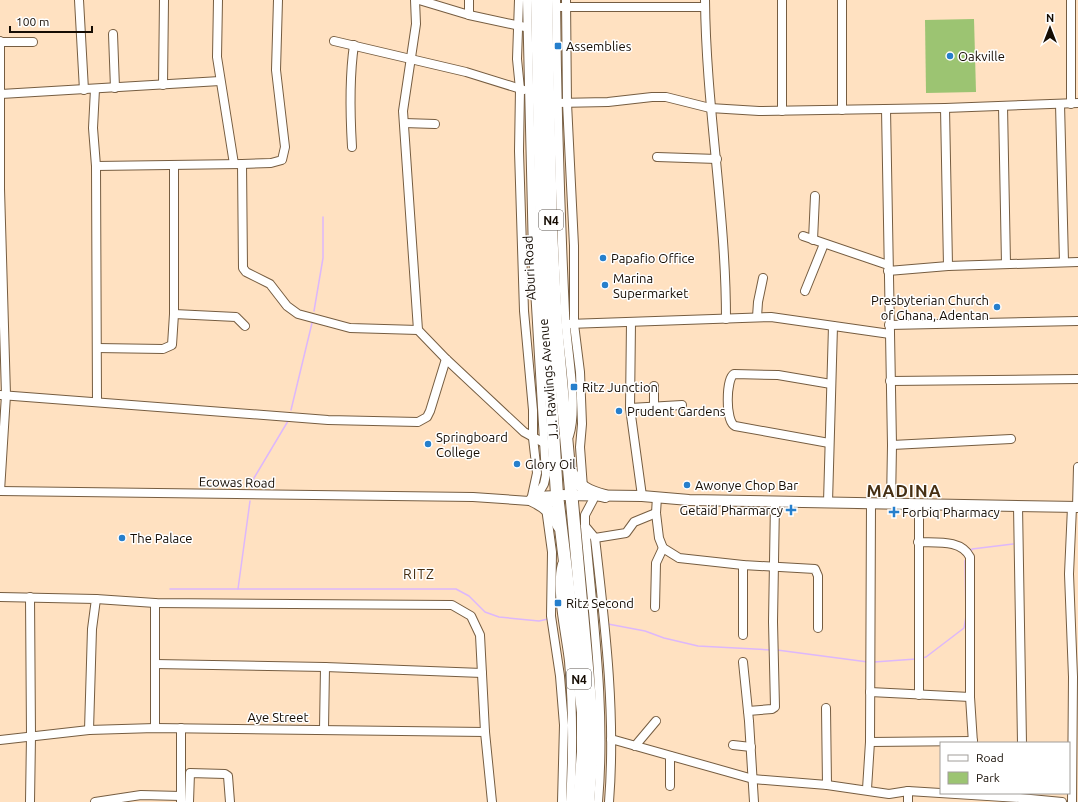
<svg xmlns="http://www.w3.org/2000/svg" width="1078" height="802" viewBox="0 0 1078 802" font-family="Ubuntu,sans-serif">
  <style>
    .green { fill: #9cc472 }
    .lines { fill: none; stroke-linecap: round; stroke-linejoin: round }
    .stream { stroke: #ddb7fb; stroke-width: 1.5 }
    .minor-casing { stroke: #765d41; stroke-width: 10 }
    .major-casing { stroke: #765d41; stroke-width: 12 }
    .highway-casing { stroke: #765d41; stroke-width: 14 }
    .minor { stroke: #fff; stroke-width: 8 }
    .major { stroke: #fff; stroke-width: 10 }
    .highway { stroke: #fff; stroke-width: 12 }
    .poi-dot { fill: #267fcc; stroke: #fff; stroke-width: 1.5 }
    .labels { text-anchor: middle; dominant-baseline: central; stroke-width: 3; stroke-linejoin: round; paint-order: stroke }
    .shield { fill: #fff; stroke: #5b554f; stroke-width: 1 }
    .shield-label { font-size: 12px; font-weight: bold; fill: #150c03 }
    .poi-label { font-size: 13px; fill: #150c03; stroke: #fff; text-anchor: start }
    .street-label { font-size: 13px; fill: #150c03; stroke: #fff }
    .neighbourhood-label { font-size: 14px; letter-spacing: 1px; fill: #462f13; stroke: #fff }
    .district-label { font-size: 17px; font-weight: bold; letter-spacing: 1px; fill: #462f13; stroke: #fff }
  </style>
  <rect width="100%" height="100%" fill="#ffe1c1"/>
  <!-- green -->
  <polygon class="green" points="974,19 976,92 926,93 925,20"/>
  <g class="lines">
    <!-- stream -->
    <g class="stream">
      <polyline points="314,311 323,258 323,217"/>
      <polyline points="291,410 312,323"/>
      <polyline points="252,490 254,478 288,421"/>
      <polyline points="971,552 972,549 1013,544"/>
      <polyline points="170,589 456,589 469,596 485,612 499,617 539,621 548,619"/>
      <polyline points="238,589 250,501"/>
      <polyline points="608,624 645,631 664,638 698,646 771,650"/>
      <polyline points="777,650 868,662"/>
      <polyline points="922,658 926,657 964,628 966,616 965,561 967,558"/>
      <polyline points="874,662 916,659"/>
    </g>
    <!-- minor casing -->
    <g class="minor-casing">
      <g id="minor">
        <polyline points="79,0 84,90"/>
        <polyline points="218,0 217,57 234,164"/>
        <polyline points="415,0 416,24 403,111 418,330 446,359 524,432 544,443"/>
        <polyline points="419,0 469,15 525,27"/>
        <polyline points="519,0 517,59 520,89 519,151 524,311 533,410 533,438 537,473 532,496"/>
        <polyline points="527,0 533,255 546,475 544,484 537,496"/>
        <path d="M556,0C557,104 560,208 565,313C566,346 579,406 569,436"/>
        <polyline points="566,0 567,103 574,246 574,324 580,372 582,424 580,447 583,488"/>
        <path d="M705,0C706,107 726,212 726,319"/>
        <polyline points="842,0 842,110"/>
        <polyline points="561,7 705,7"/>
        <polyline points="469,15 469,0"/>
        <polyline points="113,34 115,88"/>
        <polyline points="0,41 0,189 6,395 0,491"/>
        <polyline points="334,41 466,72 524,90"/>
        <polyline points="0,42 33,42"/>
        <polyline points="163,85 164,0"/>
        <polyline points="95,89 93,128 96,166 97,402"/>
        <polyline points="1,94 220,81"/>
        <polyline points="557,103 608,102 652,97 666,97 710,108 759,111 945,108 1078,103"/>
        <polyline points="1060,104 1064,262"/>
        <polyline points="1071,104 1071,0"/>
        <polyline points="1003,106 1006,264"/>
        <polyline points="945,108 948,266"/>
        <polyline points="886,109 892,445 891,503"/>
        <polyline points="782,111 782,0"/>
        <polyline points="404,123 435,124"/>
        <path d="M352,147C350,113 349,79 354,45"/>
        <polyline points="657,157 717,159"/>
        <polyline points="242,164 243,268 246,272 270,284 287,306 298,314 350,328 418,330"/>
        <polyline points="96,166 242,164 271,163 282,160 285,147 276,70 278,0"/>
        <polyline points="803,236 888,265"/>
        <polyline points="813,240 815,196"/>
        <polyline points="888,271 948,266 1078,262"/>
        <polyline points="805,291 824,244"/>
        <polyline points="174,314 236,317 245,326"/>
        <polyline points="757,317 758,302 763,278"/>
        <polyline points="631,322 630,408 642,496"/>
        <polyline points="568,324 771,317 890,334"/>
        <polyline points="889,325 1078,321"/>
        <polyline points="97,348 163,349 172,345 174,314 174,165"/>
        <polyline points="890,381 1078,379"/>
        <polyline points="0,395 328,420 418,422 427,417 430,411 446,359"/>
        <polyline points="654,407 654,386"/>
        <polyline points="630,408 682,405"/>
        <path d="M829,443L735,426C725,421 726,379 734,374L778,375L831,384"/>
        <polyline points="892,445 1011,439"/>
        <polyline points="0,491 473,497 558,503"/>
        <polyline points="534,496 557,495"/>
        <polyline points="657,497 656,513 659,538 663,548 679,558 743,565 815,569 818,576 818,628"/>
        <path d="M593,500L585,515V526C593,618 606,710 598,802"/>
        <polyline points="828,502 833,326"/>
        <polyline points="919,504 919,695"/>
        <polyline points="1018,506 1022,743"/>
        <polyline points="1072,507 1069,574 1073,677 1072,802"/>
        <polyline points="1077,507 1078,467"/>
        <polyline points="546,508 552,552 551,616 560,676 564,725 562,802"/>
        <path d="M585,526L595,538C605,625 616,714 609,802"/>
        <polyline points="595,538 626,533 634,522 656,513"/>
        <path d="M918,542C936,543 961,539 970,557V697L973,743"/>
        <path d="M562,564C555,589 566,634 569,661C573,709 573,755 570,802"/>
        <polyline points="743,565 743,635"/>
        <polyline points="0,597 96,599 92,629 89,730"/>
        <polyline points="30,597 31,736 30,802"/>
        <polyline points="96,599 155,603 452,605 471,616 480,635 485,732"/>
        <polyline points="655,607 656,563 663,548"/>
        <polyline points="743,662 749,721 754,802"/>
        <polyline points="155,664 325,667 482,673"/>
        <polyline points="870,692 970,697"/>
        <polyline points="826,708 827,785"/>
        <polyline points="748,711 772,709 775,707 773,622 775,502"/>
        <polyline points="155,728 155,603"/>
        <polyline points="181,728 181,802"/>
        <polyline points="324,729 325,667"/>
        <polyline points="611,739 753,779 827,785 889,794 908,791 1020,798 1062,802"/>
        <polyline points="0,740 89,730 155,728 485,732 492,802"/>
        <polyline points="870,742 973,741"/>
        <polyline points="733,745 751,747"/>
        <polyline points="635,746 656,721"/>
        <polyline points="670,786 670,756"/>
        <polyline points="867,789 870,742 871,503"/>
        <polyline points="95,802 141,795 181,796"/>
        <polyline points="189,802 190,773 225,774 228,776 230,802"/>
        <polyline points="908,802 908,791"/>
      </g>
    </g>
    <!-- major casing -->
    <g class="major-casing">
      <polyline id="major" points="557,495 642,496 689,500 1078,507"/>
    </g>
    <!-- highway casing -->
    <g class="highway-casing">
      <g id="highway">
        <polyline points="537,0 542,255 557,495 583,712 583,752 579,802"/>
        <polyline points="546,0 551,229 556,325 591,712 592,753 588,802"/>
        <path d="M571,472C578,487 589,492 605,496"/>
        <path d="M532,500C545,506 553,513 559,526"/>
      </g>
    </g>
    <!-- minor -->
    <use href="#minor" class="minor"/>
    <!-- major -->
    <use href="#major" class="major"/>
    <!-- highway -->
    <use href="#highway" class="highway"/>
  </g>
  <!-- markers -->
  <g class="poi-dot">
    <rect x="554" y="42" width="8" height="8" rx="2"/>
    <circle cx="950" cy="56" r="4"/>
    <circle cx="603" cy="258" r="4"/>
    <circle cx="605" cy="285" r="4"/>
    <circle cx="997" cy="307" r="4"/>
    <rect x="570" y="383" width="8" height="8" rx="2"/>
    <circle cx="619" cy="411" r="4"/>
    <circle cx="428" cy="444" r="4"/>
    <circle cx="517" cy="464" r="4"/>
    <circle cx="687" cy="485" r="4"/>
    <path d="M789 504h4v4h4v4h-4v4h-4v-4h-4v-4h4z"/>
    <path d="M892 506h4v4h4v4h-4v4h-4v-4h-4v-4h4z"/>
    <circle cx="122" cy="538" r="4"/>
    <rect x="554" y="599" width="8" height="8" rx="2"/>
  </g>
  <g class="labels">
    <!-- shield labels -->
    <g class="shield">
      <rect x="539" y="210" width="24" height="20" rx="3"/>
      <rect x="567" y="669" width="24" height="20" rx="3"/>
    </g>
    <g class="shield-label">
      <text x="551" y="220">N4</text>
      <text x="579" y="679">N4</text>
    </g>
    <!-- poi labels -->
    <g class="poi-label">
      <text x="566" y="46">Assemblies</text>
      <text x="958" y="56">Oakville</text>
      <text x="611" y="258">Papafio Office</text>
      <text x="613" y="278">Marina<tspan x="613" dy="15">Supermarket</tspan></text>
      <text x="989" y="300" text-anchor="end">Presbyterian Church<tspan x="989" dy="15">of Ghana, Adentan</tspan></text>
      <text x="582" y="387">Ritz Junction</text>
      <text x="627" y="411">Prudent Gardens</text>
      <text x="436" y="437">Springboard<tspan x="436" dy="15">College</tspan></text>
      <text x="525" y="464">Glory Oil</text>
      <text x="695" y="485">Awonye Chop Bar</text>
      <text x="783" y="510" text-anchor="end">Getaid Pharmarcy</text>
      <text x="902" y="512">Forbiq Pharmacy</text>
      <text x="130" y="538">The Palace</text>
      <text x="566" y="603">Ritz Second</text>
    </g>
    <!-- street labels -->
    <g class="street-label">
      <text transform="translate(529 268) rotate(-93)">Aburi Road</text>
      <text transform="translate(548 379) rotate(-95)">J.J. Rawlings Avenue</text>
      <text transform="translate(237 482) rotate(1)">Ecowas Road</text>
      <text x="278" y="717">Aye Street</text>
    </g>
    <!-- neighbourhood labels -->
    <g class="neighbourhood-label">
      <text x="419" y="574">RITZ</text>
    </g>
    <!-- district labels -->
    <g class="district-label">
      <text x="904" y="490">MADINA</text>
    </g>
  </g>
  <!-- legend -->
  <rect x="940" y="742" width="130" height="52" fill="#ffffff" stroke="#a19e9a"/>
  <rect x="948" y="755" width="20" height="6" fill="#ffffff" stroke="#a19e9a"/>
  <text x="976" y="762" font-size="12" fill="#150c03">Road</text>
  <rect x="948" y="772" width="20" height="12" fill="#9cc472" stroke="#a19e9a"/>
  <text x="976" y="782" font-size="12" fill="#150c03">Park</text>
  <!-- north arrow -->
  <g transform="translate(1050 28)" stroke="#ffffff" stroke-width="3" paint-order="stroke">
  <path d="M0-3L7 15L0 10L-7 15Z" fill="#150c03"/>
  <text y="-6" font-size="11" font-weight="bold" text-anchor="middle" fill="#150c03">N</text>
  </g>
  <!-- scale -->
  <path d="M10 26v6h82v-6" fill="none" stroke="#150c03" stroke-width="2"/>
  <text x="16" y="26" font-size="12" fill="#150c03" stroke="#ffffff" stroke-width="3" paint-order="stroke">100 m</text>
</svg>
